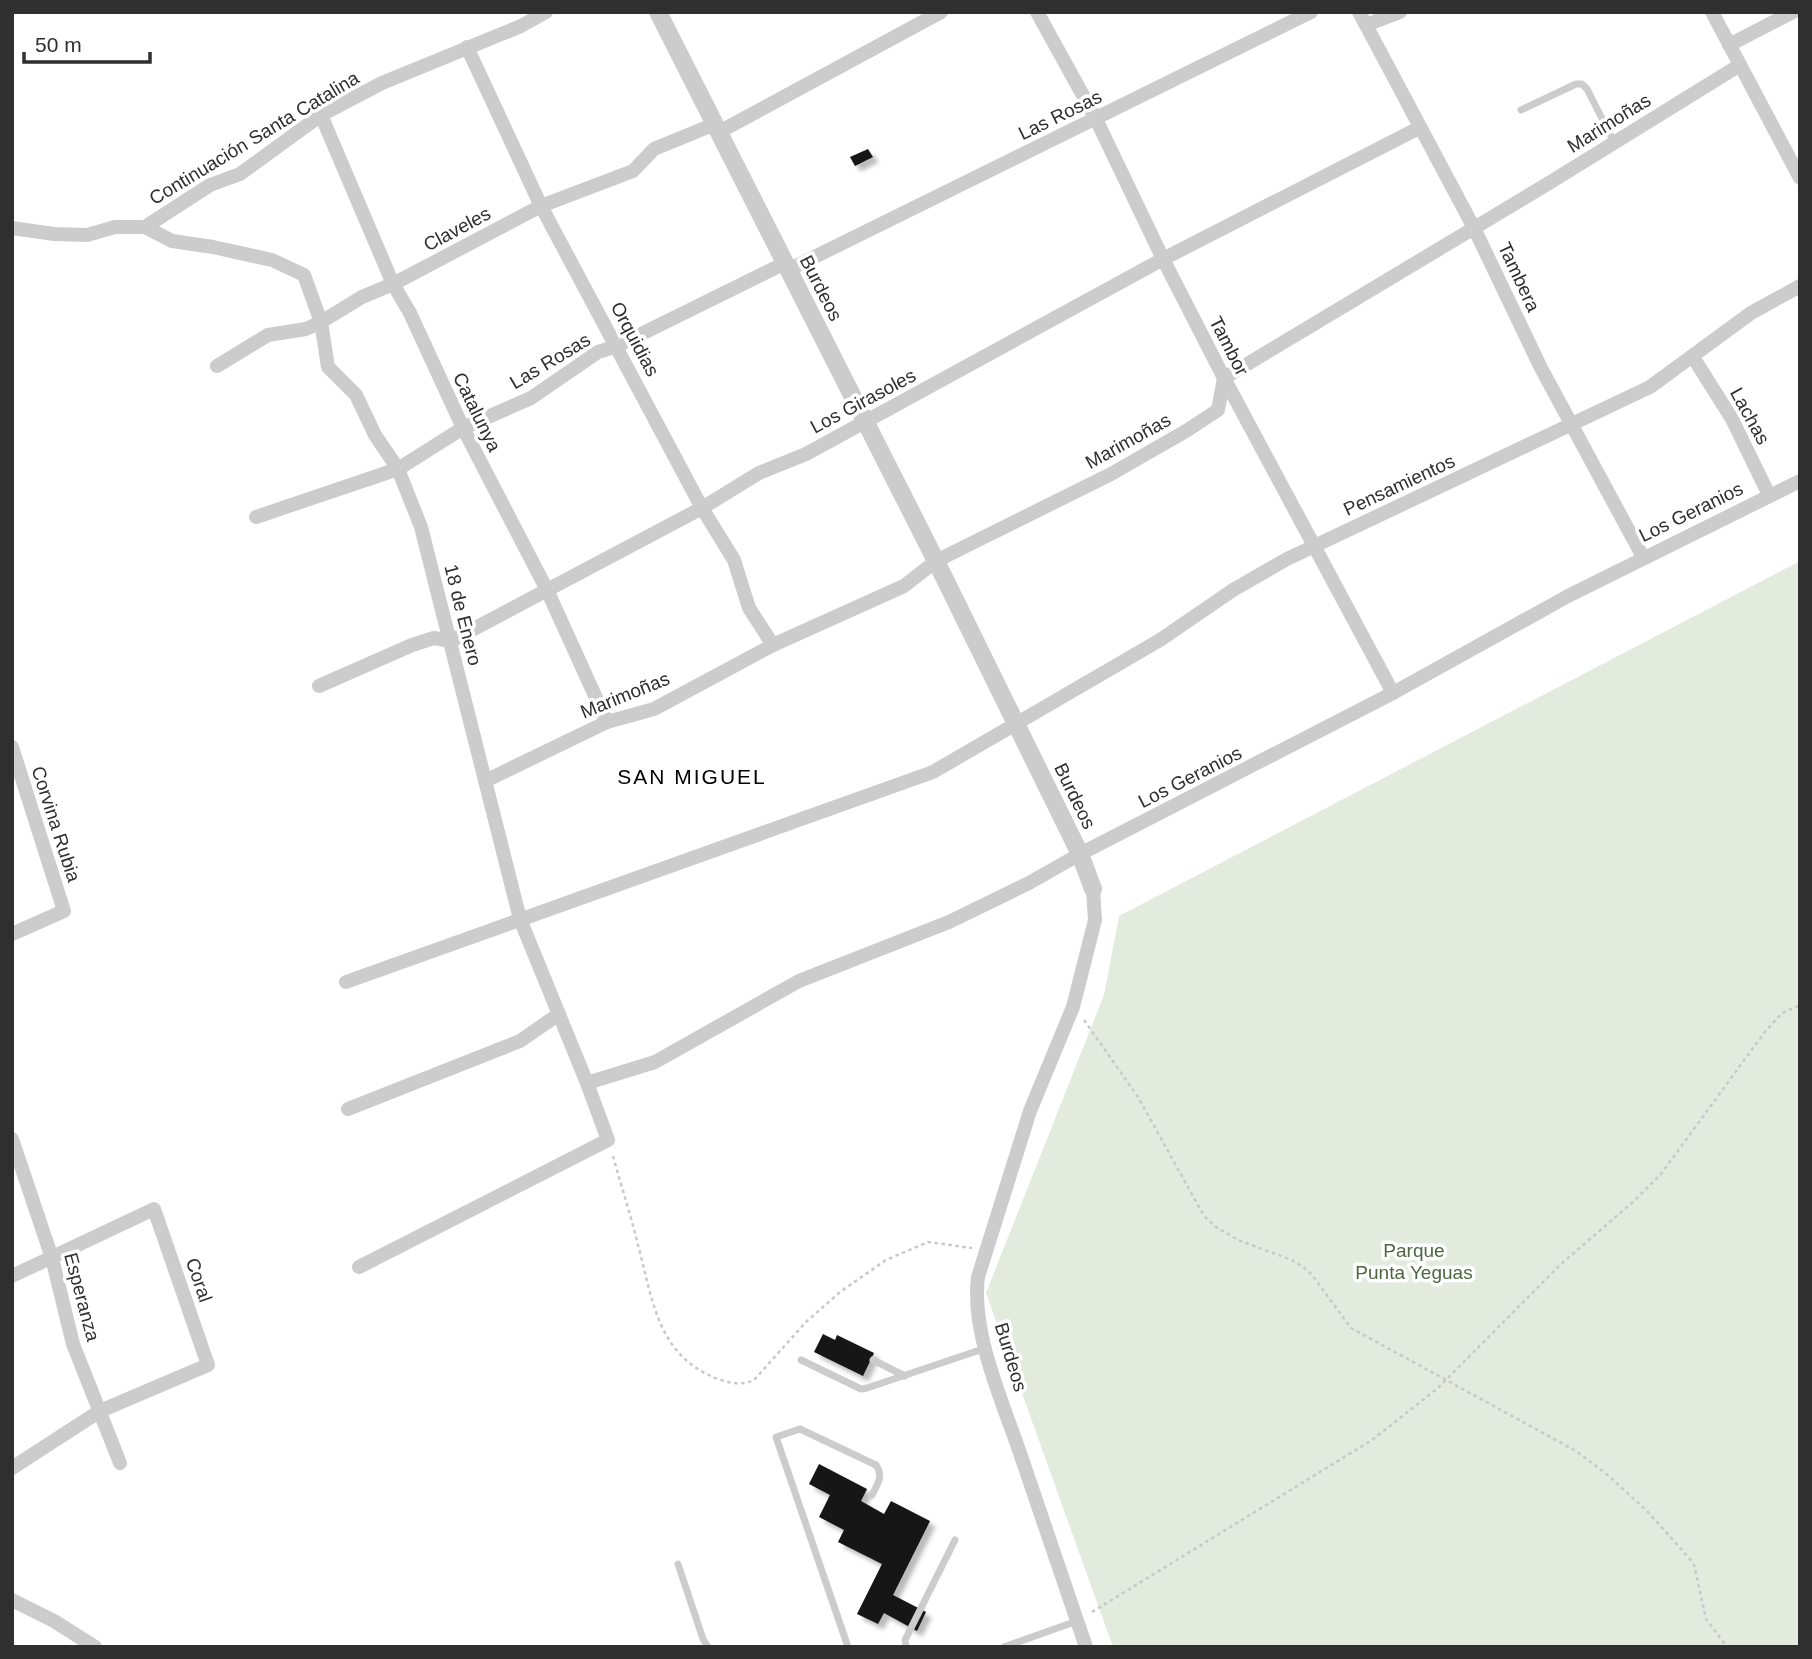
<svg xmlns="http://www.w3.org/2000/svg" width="1812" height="1659" viewBox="0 0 1812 1659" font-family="Arial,sans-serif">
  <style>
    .green { fill: #e3eade }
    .building { fill: #161616; filter: url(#shadow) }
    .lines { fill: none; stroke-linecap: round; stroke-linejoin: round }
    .path { stroke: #c9c9c9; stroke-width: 2.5; stroke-dasharray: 3.5 3.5; stroke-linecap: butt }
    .service { stroke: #ccc; stroke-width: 7 }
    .minor { stroke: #ccc; stroke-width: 14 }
    .tertiary { stroke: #ccc; stroke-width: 18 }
    .labels { text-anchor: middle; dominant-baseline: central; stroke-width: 7; stroke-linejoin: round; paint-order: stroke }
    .street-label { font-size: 19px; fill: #2f2f2f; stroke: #fff }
    .park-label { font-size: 19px; fill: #4e6640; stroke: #fff }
    .neighbourhood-label { font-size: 21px; letter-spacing: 2px; fill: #000; stroke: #fff }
  </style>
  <defs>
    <filter id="shadow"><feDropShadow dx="5.5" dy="5.5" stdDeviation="2" flood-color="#0004"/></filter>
  </defs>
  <rect width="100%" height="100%" fill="#fff"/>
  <!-- green -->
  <polygon class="green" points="1800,561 1800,1647 1113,1647 986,1293 1104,995 1119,916"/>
  <!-- building -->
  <g class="building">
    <polygon points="868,149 873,157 855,166 850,157"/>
    <polygon points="823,1334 835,1340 837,1335 874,1353 863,1376 814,1352"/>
    <polygon points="819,1464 867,1489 861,1501 884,1514 891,1501 930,1521 893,1595 926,1612 917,1631 884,1613 878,1624 857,1614 882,1564 838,1542 844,1530 819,1517 830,1495 809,1484"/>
  </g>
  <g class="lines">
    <!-- path -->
    <g class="path">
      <polyline points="1084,1020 1138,1097 1204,1216 1216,1227 1238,1240 1292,1260 1303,1267 1312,1275 1351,1328 1576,1451 1609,1476 1647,1511 1689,1558 1694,1565 1706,1619 1727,1647"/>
      <path d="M613,1156C621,1186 631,1215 638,1245C653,1300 657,1356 718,1379C730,1383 742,1386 754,1380L806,1322L840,1292L886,1260L928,1242L972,1248"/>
      <polyline points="1092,1612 1372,1440 1438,1388 1560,1265 1634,1201 1661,1174 1764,1033 1782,1013 1800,1005"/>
    </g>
    <!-- service -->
    <g class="service">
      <polyline points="1521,110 1576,84 1582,84 1587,89 1614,142"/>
      <polyline points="801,1360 861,1389 867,1388 986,1348"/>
      <polyline points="873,1360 905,1376"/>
      <polyline points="678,1564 703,1639 708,1647"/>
      <path d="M848,1647L776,1437L800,1429L876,1465C884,1476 877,1485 872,1495"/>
      <polyline points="906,1647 905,1640 955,1540"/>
      <polyline points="1004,1647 1077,1621"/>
    </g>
    <!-- minor -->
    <g class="minor">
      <polyline points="1037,12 1096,119 1163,259 1224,378 1393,693"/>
      <polyline points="1359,12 1474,228 1541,368 1643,557"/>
      <polyline points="1712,12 1800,178"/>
      <polyline points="1366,25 1400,12"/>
      <polyline points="1729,45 1793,12"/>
      <polyline points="467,47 541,206 702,508 734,560 749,608 773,645"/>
      <polyline points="321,115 393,284 410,313 463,428 547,590 607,722"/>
      <polyline points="719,132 941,12"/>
      <polyline points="145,227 172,241 213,247 272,260 304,275 321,322 328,367 356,395 375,435 398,469 421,527 520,919 587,1083 608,1140 359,1267"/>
      <polyline points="12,228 54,234 87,235 115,227 145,227 210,185 240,174 321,115 382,83 521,26 546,12"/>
      <polyline points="788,270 1311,12"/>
      <polyline points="1693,357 1732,419 1769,495"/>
      <polyline points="217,366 268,335 306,329 321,322 362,297 393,284 541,206 633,171 654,149 715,124"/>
      <polyline points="256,517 398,469 463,428 531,398 598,352 617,346 785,263"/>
      <polyline points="319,686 412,645 434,638 451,641 702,508 759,473 806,454 1163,259 1419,128"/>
      <polyline points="12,747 64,911 12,934"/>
      <polyline points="485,781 607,722 654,709 773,645 904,586 936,561 1111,474 1186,431 1218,410 1224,378 1549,183 1740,65"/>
      <polyline points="346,982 933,772 1160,640 1233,590 1287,559 1650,387 1751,313 1800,286"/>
      <polyline points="587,1083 655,1062 799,981 949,922 1029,883 1080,854 1393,693 1568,596 1800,481"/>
      <polyline points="348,1109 520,1041 559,1014"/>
      <polyline points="12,1139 52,1258 73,1344 120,1463"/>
      <polyline points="12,1276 154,1209 208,1365 100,1411 12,1468"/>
      <polyline points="12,1600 54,1621 95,1647"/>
      <path d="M1086,1647C1064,1582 1042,1518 1020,1453C1002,1400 971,1333 978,1277L1030,1111L1073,1007L1095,920L1093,889"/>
    </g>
    <!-- tertiary -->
    <polyline class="tertiary" points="658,12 936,561 1080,854 1093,889"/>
  </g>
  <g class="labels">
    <!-- street labels -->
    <g class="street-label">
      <text transform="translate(1060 115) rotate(-26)">Las Rosas</text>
      <text transform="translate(1609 123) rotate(-32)">Marimoñas</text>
      <text transform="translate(254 138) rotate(-31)">Continuación Santa Catalina</text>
      <text transform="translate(457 229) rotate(-28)">Claveles</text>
      <text transform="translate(1519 277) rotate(65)">Tambera</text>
      <text transform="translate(821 288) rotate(63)">Burdeos</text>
      <text transform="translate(635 339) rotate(62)">Orquidias</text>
      <text transform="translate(1229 346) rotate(63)">Tambor</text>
      <text transform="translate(550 361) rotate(-31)">Las Rosas</text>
      <text transform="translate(863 401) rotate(-28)">Los Girasoles</text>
      <text transform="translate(477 412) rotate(64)">Catalunya</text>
      <text transform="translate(1750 416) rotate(61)">Lachas</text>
      <text transform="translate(1128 441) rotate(-29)">Marimoñas</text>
      <text transform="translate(1399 485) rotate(-25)">Pensamientos</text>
      <text transform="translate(1691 512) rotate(-26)">Los Geranios</text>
      <text transform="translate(463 615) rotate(76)">18 de Enero</text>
      <text transform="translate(625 695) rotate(-22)">Marimoñas</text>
      <text transform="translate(1190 777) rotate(-27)">Los Geranios</text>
      <text transform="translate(1075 796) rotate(64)">Burdeos</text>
      <text transform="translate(56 824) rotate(72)">Corvina Rubia</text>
      <text transform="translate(199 1280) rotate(71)">Coral</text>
      <text transform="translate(82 1297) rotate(75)">Esperanza</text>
      <text transform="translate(1011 1357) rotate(73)">Burdeos</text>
    </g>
    <!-- park labels -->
    <g class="park-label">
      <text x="1414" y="1250">Parque<tspan x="1414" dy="22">Punta Yeguas</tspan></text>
    </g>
    <!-- neighbourhood labels -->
    <g class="neighbourhood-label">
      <text x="692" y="776">SAN MIGUEL</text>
    </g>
  </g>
  <!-- border -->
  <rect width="1812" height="1659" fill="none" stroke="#2f2f2f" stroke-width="28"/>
  <!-- scale -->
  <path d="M24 52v10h126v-10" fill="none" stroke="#2f2f2f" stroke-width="3.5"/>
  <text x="35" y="52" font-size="21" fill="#2f2f2f" stroke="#ffffff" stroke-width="5" paint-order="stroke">50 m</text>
</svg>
